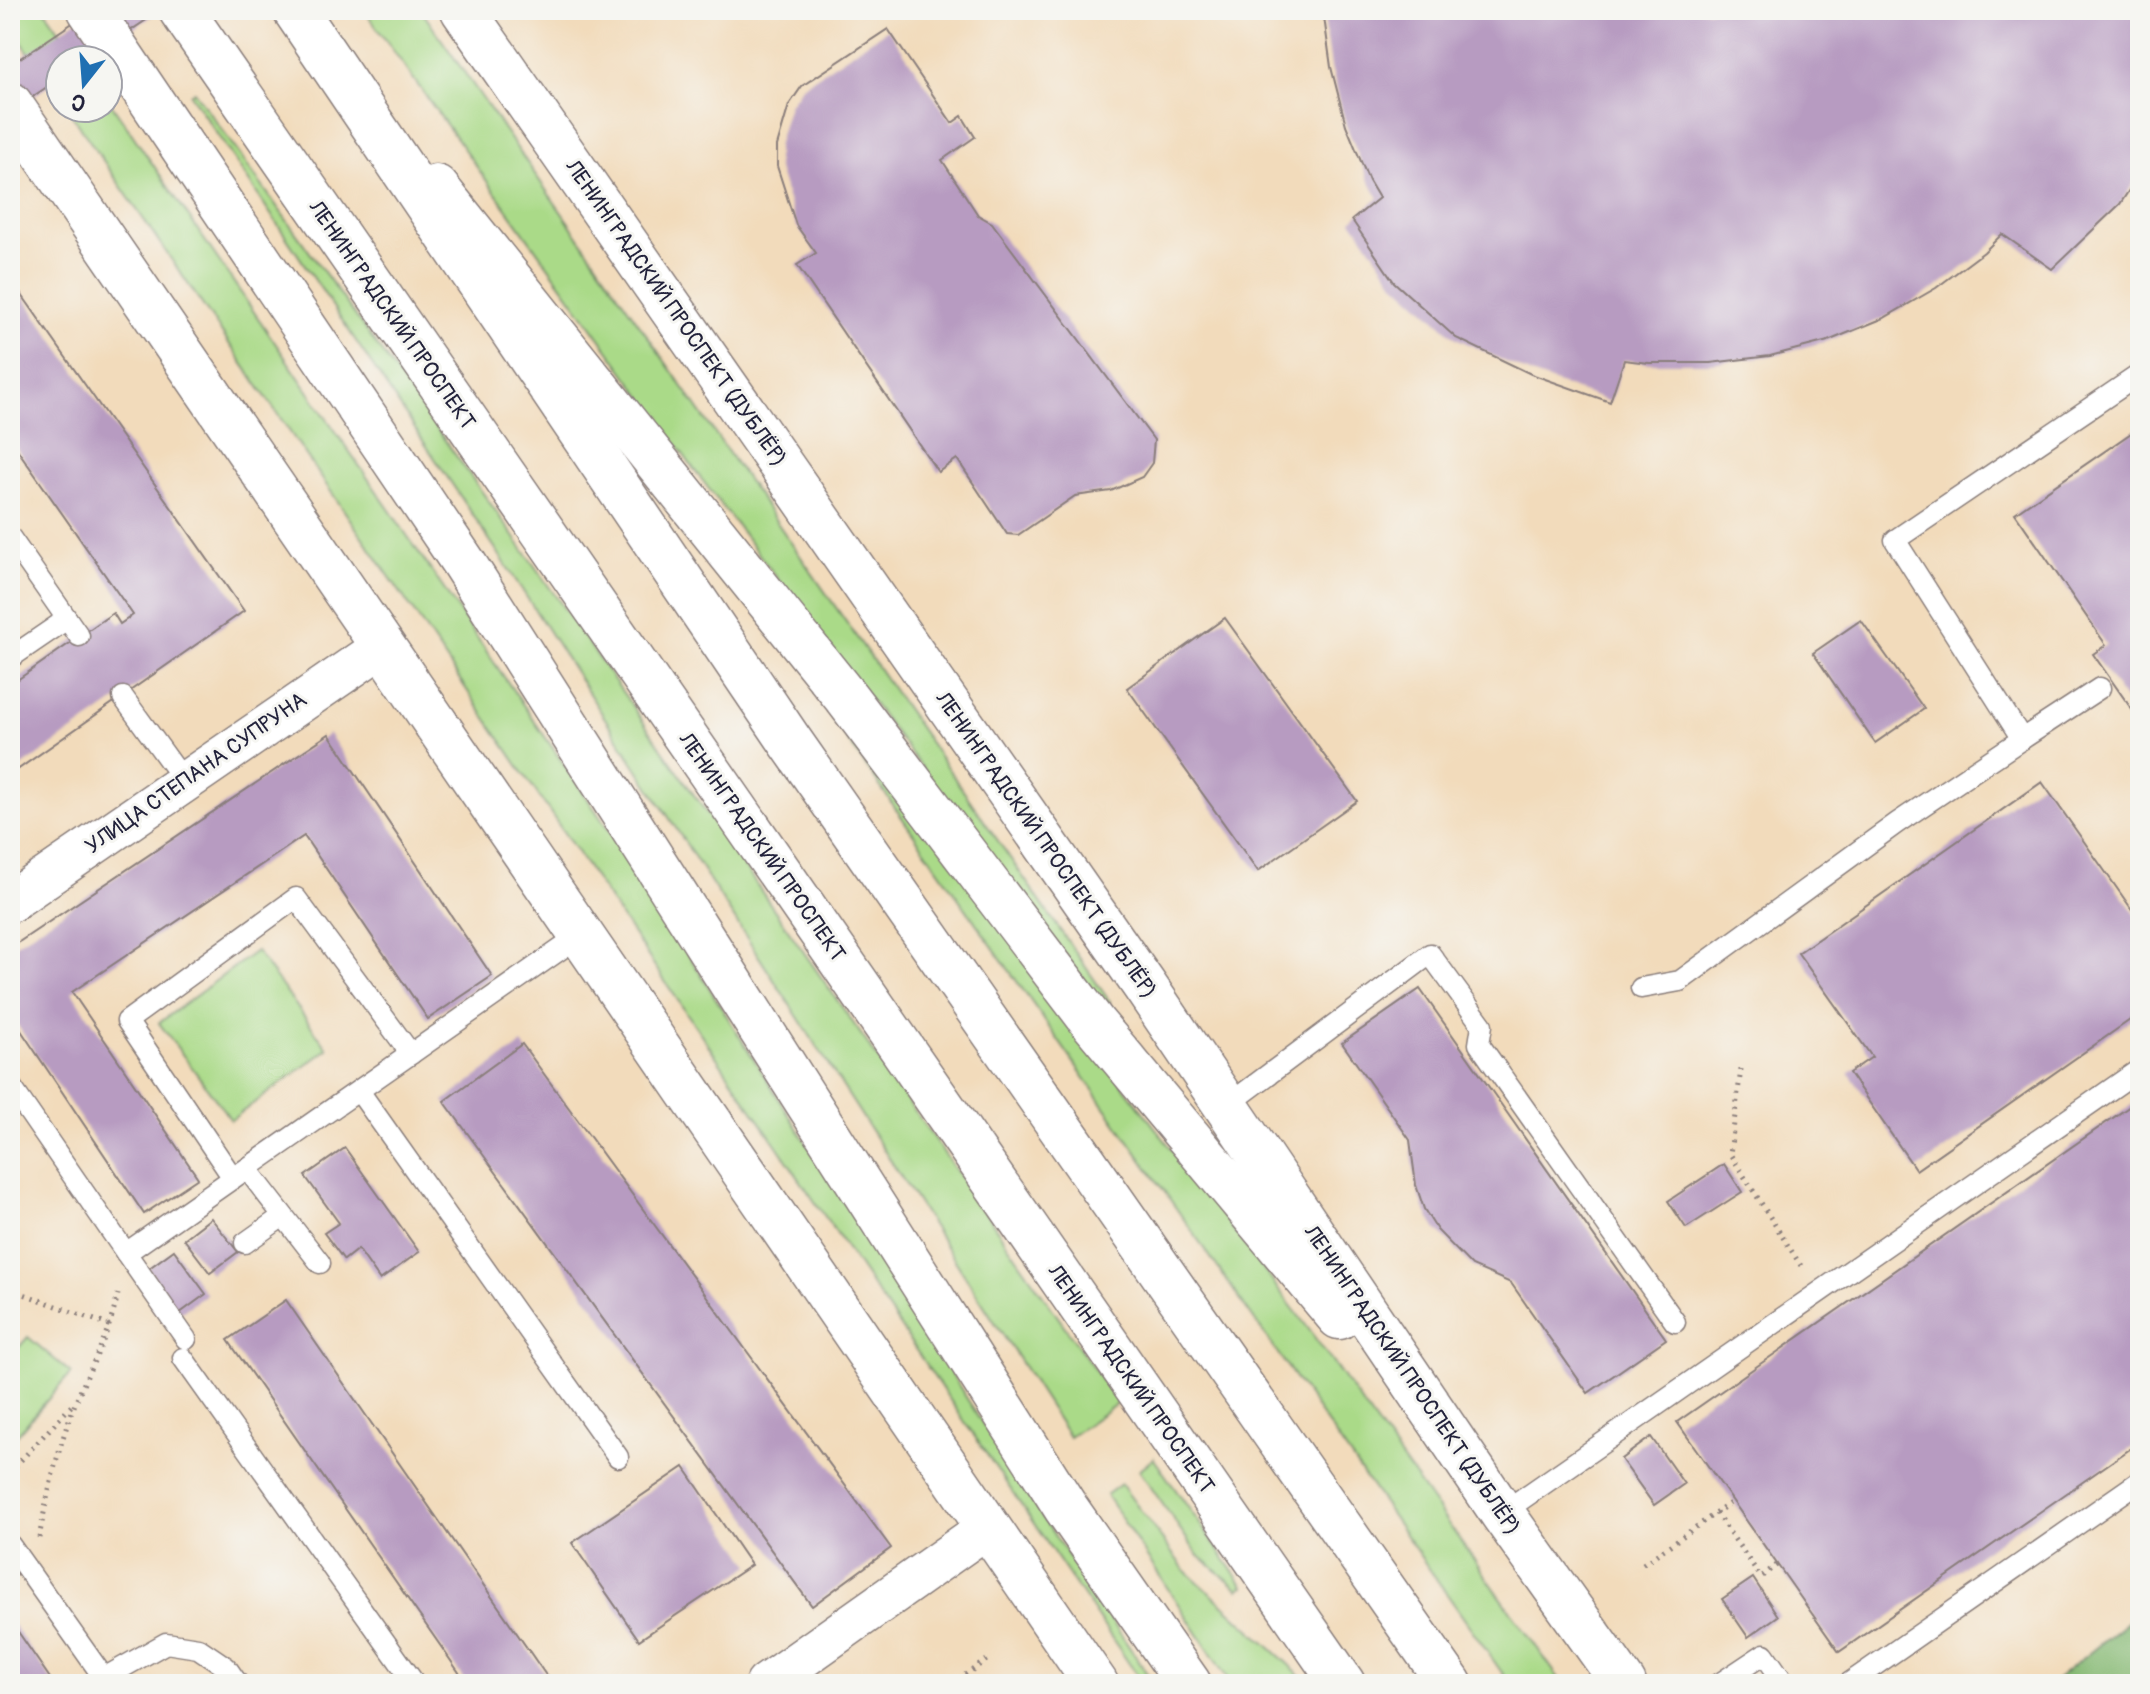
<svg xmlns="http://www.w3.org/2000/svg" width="2150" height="1694" viewBox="0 0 2150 1694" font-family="Pangolin,sans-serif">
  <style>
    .green { fill: #aada88; stroke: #667e62; stroke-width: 2 }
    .forest { fill: #87ba74; stroke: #546e58; stroke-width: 2 }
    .building { fill: #b79bc1 }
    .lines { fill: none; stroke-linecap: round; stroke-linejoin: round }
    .lane-casing { stroke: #8a7e7b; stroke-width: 23 }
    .street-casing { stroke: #8a7e7b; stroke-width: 43 }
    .secondary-casing { stroke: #8a7e7b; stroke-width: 47 }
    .primary-casing { stroke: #8a7e7b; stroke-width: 47 }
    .path { stroke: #8a7e7b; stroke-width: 5; stroke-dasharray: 2 6; stroke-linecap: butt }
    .lane { stroke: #fff; stroke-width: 20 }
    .street { stroke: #fff; stroke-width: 40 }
    .secondary { stroke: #fff; stroke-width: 44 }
    .primary { stroke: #fff; stroke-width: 44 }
    .labels { text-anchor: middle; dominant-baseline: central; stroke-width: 6; stroke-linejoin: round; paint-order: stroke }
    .street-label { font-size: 22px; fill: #22223b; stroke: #f6f6f2 }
  </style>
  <rect width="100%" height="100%" fill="#f6f6f2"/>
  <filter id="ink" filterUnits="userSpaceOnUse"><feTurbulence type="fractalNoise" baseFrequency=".0125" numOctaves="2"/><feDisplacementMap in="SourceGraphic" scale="16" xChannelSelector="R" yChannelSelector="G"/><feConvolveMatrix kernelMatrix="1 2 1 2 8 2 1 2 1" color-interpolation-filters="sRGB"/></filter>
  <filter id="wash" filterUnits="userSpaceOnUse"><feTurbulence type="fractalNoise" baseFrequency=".006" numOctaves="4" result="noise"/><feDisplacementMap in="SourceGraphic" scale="32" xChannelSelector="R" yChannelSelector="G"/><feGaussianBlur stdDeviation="1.8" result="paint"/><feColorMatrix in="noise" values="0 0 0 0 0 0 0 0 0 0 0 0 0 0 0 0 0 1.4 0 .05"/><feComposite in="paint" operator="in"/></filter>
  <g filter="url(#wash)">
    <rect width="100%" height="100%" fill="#f2dbbb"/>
    <!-- green -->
    <g class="green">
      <polygon points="10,10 45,10 80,60 60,60 60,98 10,25"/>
      <polygon points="364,10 421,10 1110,1002 1104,1006 696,472"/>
      <polygon points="194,91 513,535 1118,1403 1069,1437 495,548 190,94"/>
      <polygon points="108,99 624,852 1028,1496 1154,1684 1143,1684 409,605 67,108 108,108"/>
      <polygon points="837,710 1305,1324 1563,1684 1510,1684 830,715"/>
      <polygon points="256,951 328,1049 231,1120 159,1023"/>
      <polygon points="28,1337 71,1373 15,1437 10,1432 10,1357"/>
      <polygon points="1154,1458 1154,1459 1244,1586 1239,1589 1198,1555 1139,1470"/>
      <polygon points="1121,1484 1184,1569 1310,1684 1231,1684 1106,1495"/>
    </g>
    <!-- forest -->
    <polygon class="forest" points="2140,1612 2140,1684 2050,1684 2058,1678"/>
    <g id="blocks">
      <!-- building -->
      <g class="building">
        <polygon points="92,10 161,10 87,60 60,60 60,78 10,112 10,65"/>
        <polygon points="1323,10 2140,10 2140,173 2120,204 2052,269 2002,234 1984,252 1936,288 1884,318 1828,341 1770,356 1710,363 1649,363 1624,360 1610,402 1531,374 1456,338 1394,282 1352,220 1379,198 1369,181 1346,125 1331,67"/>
        <polygon points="888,29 952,123 962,116 975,137 942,160 978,215 992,223 1154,440 1152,463 1142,477 1111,491 1075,496 1018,535 1007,534 957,459 938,472 797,265 816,253 796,225 777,166 777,146 789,105 802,86"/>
        <polygon points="10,278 244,611 10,775 10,685 113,613 120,624 133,615 10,439"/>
        <polygon points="2140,427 2140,721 2093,654 2106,645 2015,513"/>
        <polygon points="1225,618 1357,801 1258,871 1127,688"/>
        <polygon points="1861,620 1924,709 1875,743 1813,653"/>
        <polygon points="329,734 492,976 428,1019 304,836 72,992 198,1178 144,1214 10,1014 10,948"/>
        <polygon points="2042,782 2140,921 2140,1013 1916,1170 1849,1073 1872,1057 1798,953"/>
        <polygon points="1420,989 1666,1339 1588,1393 1511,1283 1472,1266 1437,1230 1424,1209 1416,1185 1410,1140 1342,1043"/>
        <polygon points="522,1044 891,1548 812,1606 444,1101"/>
        <polygon points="2133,1104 2140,1115 2140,1442 1839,1652 1677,1422"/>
        <polygon points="345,1148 419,1252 380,1280 358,1249 344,1260 324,1233 339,1223 305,1176"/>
        <polygon points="1724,1164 1742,1192 1686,1228 1668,1201"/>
        <polygon points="211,1218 238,1252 210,1273 184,1239"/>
        <polygon points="174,1250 206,1294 180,1313 148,1269"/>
        <polygon points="286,1300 552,1684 467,1684 228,1340"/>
        <polygon points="1651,1437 1684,1484 1654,1505 1621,1459"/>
        <polygon points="684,1467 751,1565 639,1640 572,1543"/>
        <polygon points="1753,1578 1778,1616 1748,1637 1722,1599"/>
        <polygon points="10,1620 54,1684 10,1684"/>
      </g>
    </g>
  </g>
  <g filter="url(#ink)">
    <use href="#blocks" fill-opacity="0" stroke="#8a7e7b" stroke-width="2"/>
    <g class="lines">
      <!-- lane casing -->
      <g class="lane-casing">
        <g id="lane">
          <polyline points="10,537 79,636"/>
          <polyline points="10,658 67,619"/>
          <polyline points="2100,688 2022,739 1895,540 2140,374"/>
          <polyline points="123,697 184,781"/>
          <polyline points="1641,988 1680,981 1897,823 2022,739"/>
          <polyline points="10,1085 126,1253 581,935"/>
          <polyline points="359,1091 618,1457"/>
          <polyline points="1225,1107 1430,954 1482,1025 1479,1044 1675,1322"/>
          <polyline points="247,1169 320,1263"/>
          <polyline points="233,1178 127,1021 296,898 411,1054"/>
          <polyline points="245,1243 283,1216"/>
          <polyline points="126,1253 186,1339"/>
          <polyline points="183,1358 415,1684"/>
          <polyline points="1502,1513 2140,1069"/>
          <polyline points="10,1545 104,1678"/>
          <polyline points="99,1684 104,1678 166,1643 198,1648 226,1667 238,1684"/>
          <polyline points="1719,1684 1764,1654 1785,1684"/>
          <polyline points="1848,1684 2140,1481"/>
        </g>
      </g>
      <!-- street casing -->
      <g class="street-casing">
        <g id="street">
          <polyline points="10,902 383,646"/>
          <polyline points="766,1684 988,1527"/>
        </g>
      </g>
      <!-- secondary casing -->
      <g class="secondary-casing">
        <g id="secondary">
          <polyline points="90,10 463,562 1066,1508 1189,1684"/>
          <polyline points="463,10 1144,985 1502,1513 1624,1684"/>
          <polyline points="10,104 1096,1684"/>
          <polyline points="436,187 848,700 1094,1024 1339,1317"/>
        </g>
      </g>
      <!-- primary casing -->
      <g class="primary-casing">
        <g id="primary">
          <polyline points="181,10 1343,1684"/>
          <polyline points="295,10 790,741 1450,1684"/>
        </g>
      </g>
      <!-- path -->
      <g class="path">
        <polyline points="1741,1069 1730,1154 1803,1269"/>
        <polyline points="10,1289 111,1326"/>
        <polyline points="10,1472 73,1404"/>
        <polyline points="1716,1513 1761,1577 1778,1564"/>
        <path d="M39,1538C48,1491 59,1443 77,1399C93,1361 109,1335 118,1294"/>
        <polyline points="1643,1564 1733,1501"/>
        <polyline points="952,1684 991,1657"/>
      </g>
      <!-- lane -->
      <use href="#lane" class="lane"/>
      <!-- street -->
      <use href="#street" class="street"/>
      <!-- secondary -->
      <use href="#secondary" class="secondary"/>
      <!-- primary -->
      <use href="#primary" class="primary"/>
    </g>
  </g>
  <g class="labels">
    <!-- street labels -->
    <g class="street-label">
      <text transform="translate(676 313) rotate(55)">ЛЕНИНГРАДСКИЙ ПРОСПЕКТ (ДУБЛЁР)</text>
      <text transform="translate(392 315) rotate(55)">ЛЕНИНГРАДСКИЙ ПРОСПЕКТ</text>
      <text transform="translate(196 773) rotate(-35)">УЛИЦА СТЕПАНА СУПРУНА</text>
      <text transform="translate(1046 845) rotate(55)">ЛЕНИНГРАДСКИЙ ПРОСПЕКТ (ДУБЛЁР)</text>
      <text transform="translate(762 847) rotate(55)">ЛЕНИНГРАДСКИЙ ПРОСПЕКТ</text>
      <text transform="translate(1131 1379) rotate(55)">ЛЕНИНГРАДСКИЙ ПРОСПЕКТ</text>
      <text transform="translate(1412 1380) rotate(56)">ЛЕНИНГРАДСКИЙ ПРОСПЕКТ (ДУБЛЁР)</text>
    </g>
  </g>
  <!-- margin -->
  <rect width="2150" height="1694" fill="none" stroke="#f6f6f2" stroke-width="40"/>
  <!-- north arrow -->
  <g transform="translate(84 84) rotate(197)"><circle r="38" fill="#f6f6f2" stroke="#a1a1a9" stroke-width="2"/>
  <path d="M0-6L14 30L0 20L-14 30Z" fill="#1f6fb2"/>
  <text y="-12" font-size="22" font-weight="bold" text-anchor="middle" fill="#22223b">С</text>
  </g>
</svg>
